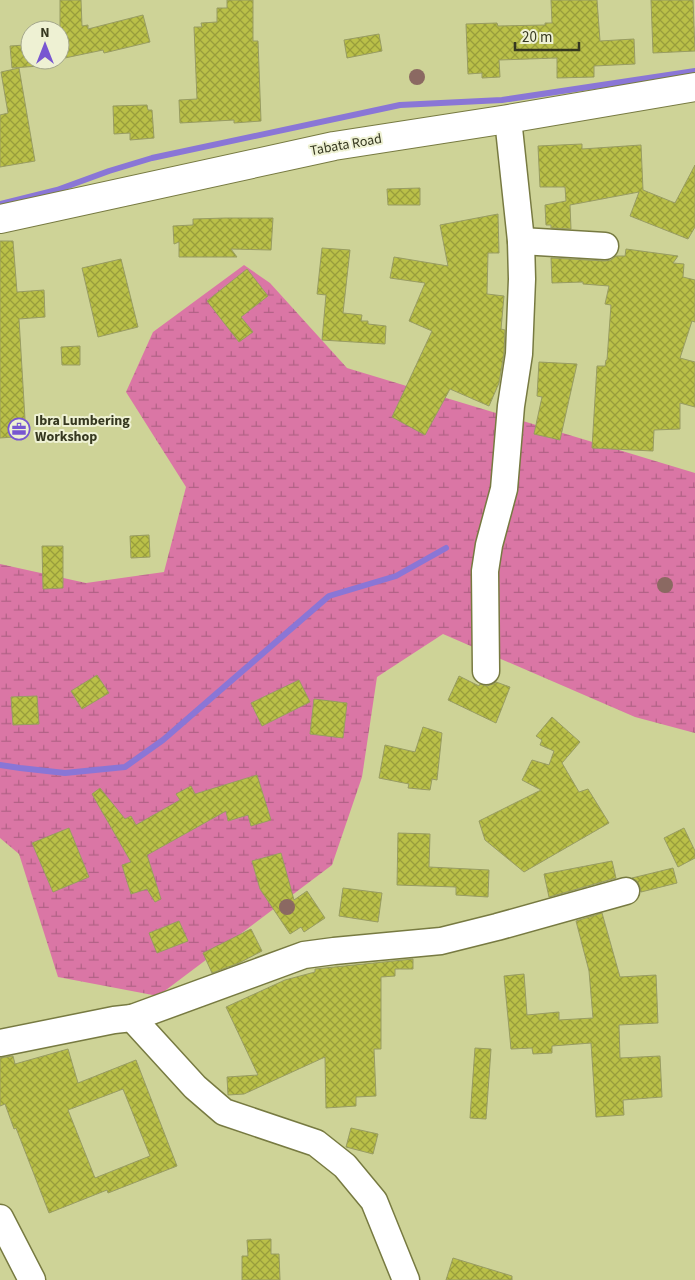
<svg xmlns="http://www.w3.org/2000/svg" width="695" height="1280" viewBox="0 0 695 1280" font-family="'Source Sans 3',sans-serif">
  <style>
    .wetland { fill: url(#wetland-marsh) }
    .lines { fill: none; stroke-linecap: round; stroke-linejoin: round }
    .stream { stroke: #8a76d6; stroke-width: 6 }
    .building { fill: url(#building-cross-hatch); stroke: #989c62; fill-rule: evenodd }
    .minor-casing { stroke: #777a41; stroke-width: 29 }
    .secondary-casing { stroke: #777a41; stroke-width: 30 }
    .minor { stroke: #fff; stroke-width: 26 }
    .secondary { stroke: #fff; stroke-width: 28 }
    .tree { fill: #8b6962 }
    .labels { text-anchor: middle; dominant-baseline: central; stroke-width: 4; stroke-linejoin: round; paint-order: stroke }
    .street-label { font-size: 14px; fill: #363820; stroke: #eef1d3 }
    .poi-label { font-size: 14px; font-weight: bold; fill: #363820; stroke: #eef1d3; text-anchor: start }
  </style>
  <defs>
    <pattern id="wetland-marsh" width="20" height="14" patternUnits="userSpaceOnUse" patternTransform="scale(1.25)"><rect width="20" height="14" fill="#da76a5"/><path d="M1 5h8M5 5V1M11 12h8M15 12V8" fill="none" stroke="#b26286"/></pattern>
    <pattern id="building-cross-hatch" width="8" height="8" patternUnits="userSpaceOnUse" patternTransform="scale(1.25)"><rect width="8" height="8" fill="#bac048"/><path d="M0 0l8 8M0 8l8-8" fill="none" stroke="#989d3c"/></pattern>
  </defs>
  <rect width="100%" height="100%" fill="#ced397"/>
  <!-- wetland -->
  <polygon class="wetland" points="244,265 270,283 347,368 695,473 695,733 635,717 443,634 377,677 362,777 332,865 158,996 58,977 19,854 0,838 0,564 86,583 164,572 186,487 126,392 153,332"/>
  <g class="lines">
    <!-- stream -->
    <g class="stream">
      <polyline points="0,204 57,190 109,171 152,158 400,105 502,100 695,71"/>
      <polyline points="0,765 20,768 65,773 125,767 163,740 329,596 396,576 446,548"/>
    </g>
  </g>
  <!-- building -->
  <g class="building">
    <polygon points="60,0 81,0 82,26 88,25 88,29 143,15 150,42 104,53 103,50 60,59"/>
    <polygon points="227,0 253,0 253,41 258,41 261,121 234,123 234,120 180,123 179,100 197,99 194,27 202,27 201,23 217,22 217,8 227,8"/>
    <polygon points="551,0 597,0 600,41 634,39 635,64 594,66 594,77 557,78 557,58 499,60 500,77 482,78 482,73 468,74 466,24 497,23 498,26 545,25 545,23 552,23"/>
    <polygon points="651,0 693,0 695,51 653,53"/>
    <polygon points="379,34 382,51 347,58 344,40"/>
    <polygon points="25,45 30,45 30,60 56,60 39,64 39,66 12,68 10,46"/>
    <polygon points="19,68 35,161 0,167 0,115 8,113 1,72"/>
    <polygon points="147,105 148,110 152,110 154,138 130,140 130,133 114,134 113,106"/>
    <polygon points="582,144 582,149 641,145 643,190 675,203 695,165 695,227 688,239 630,216 639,192 570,205 571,229 551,228 551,225 546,225 545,205 566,201 565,187 540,187 538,146"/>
    <polygon points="420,188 420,205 388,205 387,189"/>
    <polygon points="498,214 499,253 488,253 487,294 504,296 501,329 505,330 504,353 499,383 489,406 450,389 425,435 392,417 432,331 409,321 425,283 390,278 394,257 448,266 440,225"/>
    <polygon points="226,218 273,218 271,250 231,249 237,257 179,257 179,242 174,244 173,226 193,225 193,219"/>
    <polygon points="0,241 13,241 17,292 44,290 45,317 19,319 26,436 0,438"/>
    <polygon points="322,248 350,250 343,313 362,315 361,321 368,321 368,324 386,326 385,344 322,340 326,295 317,294"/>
    <polygon points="626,249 678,256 673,263 684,264 683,277 695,280 695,322 692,321 680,358 695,362 695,407 680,403 680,429 654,430 653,451 592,448 597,366 605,366 606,360 607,360 611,305 605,304 609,286 583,284 583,282 552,283 551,258 605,261 611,260 616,256 625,256"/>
    <polygon points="121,259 138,327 98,337 82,268"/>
    <polygon points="247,269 268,296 241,317 253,332 239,342 207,301"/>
    <polygon points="80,346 80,365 62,365 61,347"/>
    <polygon points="539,362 577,364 560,440 534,434 542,397 537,396"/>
    <polygon points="149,535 150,557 131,558 130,536"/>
    <polygon points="42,546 63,546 63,588 43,589"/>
    <polygon points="97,675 109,693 82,709 71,691"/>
    <polygon points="459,676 479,686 480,684 487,686 493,684 496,682 510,687 496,723 448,700"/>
    <polygon points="299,680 310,702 262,726 251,703"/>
    <polygon points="37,696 39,724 13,725 11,697"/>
    <polygon points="314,699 347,703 343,738 310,734"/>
    <polygon points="552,717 580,742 562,763 579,792 588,789 609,823 524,872 485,840 479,821 541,790 522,780 532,760 549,765 554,751 540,745 542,740 536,736"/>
    <polygon points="423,727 442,733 437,780 432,779 430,790 408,788 409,784 379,778 385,745 415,752"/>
    <polygon points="257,775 271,820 251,826 248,815 228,821 226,811 147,855 161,899 155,902 147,889 131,894 122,865 131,862 92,794 100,788 125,819 131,816 136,825 180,800 176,794 191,786 195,794"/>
    <polygon points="69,828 89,877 53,892 32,843"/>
    <polygon points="684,828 695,851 695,858 678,867 664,838"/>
    <polygon points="398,833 430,834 429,867 489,870 488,897 456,895 456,887 397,885"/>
    <polygon points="281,853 294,900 307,891 325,918 304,932 301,927 290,934 260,889 252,861"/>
    <polygon points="612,861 616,878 549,897 544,874"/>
    <polygon points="673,868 677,883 641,892 640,887 637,881 632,878"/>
    <polygon points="343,888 382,893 378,922 339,916"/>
    <polygon points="602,913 620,977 656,975 658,1023 619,1025 620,1058 660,1056 662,1097 623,1100 624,1115 596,1117 591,1043 552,1046 552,1053 533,1054 532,1048 511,1049 504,976 524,974 527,1015 559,1012 559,1020 593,1018 589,971 576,921"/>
    <polygon points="179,921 188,941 157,953 149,933"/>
    <polygon points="251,929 262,951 239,963 212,973 203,953"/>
    <polygon points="413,959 413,969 395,969 395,976 381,977 381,1049 374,1049 376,1096 356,1097 356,1106 326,1108 325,1057 244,1094 228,1095 227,1077 258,1075 226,1007 285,980 315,972 315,969"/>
    <polygon points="475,1048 491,1049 486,1119 470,1118"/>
    <path d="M68,1049L78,1083L136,1060L177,1166L108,1193L107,1190L49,1213L16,1128L14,1129L5,1104L0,1106V1058L13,1056L15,1064ZM123,1089L150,1156L95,1178L68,1110Z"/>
    <polygon points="351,1128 378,1134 373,1154 346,1147"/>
    <polygon points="271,1239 271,1254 279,1254 280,1280 242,1280 242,1256 248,1256 247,1240"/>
    <polygon points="453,1258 512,1276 512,1280 446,1280"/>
  </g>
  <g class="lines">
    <!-- minor casing -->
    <g class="minor-casing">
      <g id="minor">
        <polyline points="521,241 605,246"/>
        <polyline points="486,671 485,571 489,545 504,489 511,406 519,354 522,279 521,241 508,119"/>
        <polyline points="132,1018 304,955 334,951 441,941 497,927 626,891"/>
        <polyline points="0,1043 114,1020 132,1018 195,1087 224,1112 316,1143 345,1166 374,1201 406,1280"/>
        <polyline points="0,1218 32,1280"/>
      </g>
    </g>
    <!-- secondary casing -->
    <g class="secondary-casing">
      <polyline id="secondary" points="0,219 334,146 508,119 695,87"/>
    </g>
    <!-- minor -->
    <use href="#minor" class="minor"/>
    <!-- secondary -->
    <use href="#secondary" class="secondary"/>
  </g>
  <!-- trees -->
  <g class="tree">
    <circle cx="417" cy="77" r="8"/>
    <circle cx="665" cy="585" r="8"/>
    <circle cx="287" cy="907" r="8"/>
  </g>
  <!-- icons -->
  <defs>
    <g id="office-ring" transform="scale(1.125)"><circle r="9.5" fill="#eef1d3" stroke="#7857d1" stroke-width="1.5"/><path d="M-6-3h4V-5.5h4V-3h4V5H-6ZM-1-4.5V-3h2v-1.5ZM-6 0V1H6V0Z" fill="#7857d1"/></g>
  </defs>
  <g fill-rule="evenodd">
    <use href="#office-ring" x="19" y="429"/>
  </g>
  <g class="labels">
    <!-- street labels -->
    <g class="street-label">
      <text transform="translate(346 145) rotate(-10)">Tabata Road</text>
    </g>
    <!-- poi labels -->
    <g class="poi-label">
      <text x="35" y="421">Ibra Lumbering<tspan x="35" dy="16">Workshop</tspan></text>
    </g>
  </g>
  <!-- north arrow -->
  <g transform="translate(45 45)"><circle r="24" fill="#eef1d3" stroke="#a4a78b"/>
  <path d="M0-4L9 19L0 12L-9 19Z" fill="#7857d1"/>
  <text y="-8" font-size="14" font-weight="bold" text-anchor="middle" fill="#363820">N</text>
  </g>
  <!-- scale -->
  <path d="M515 42v8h64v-8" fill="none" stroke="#363820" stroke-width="2.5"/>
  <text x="522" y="42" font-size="15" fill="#363820" stroke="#eef1d3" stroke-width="4" paint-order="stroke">20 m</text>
</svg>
